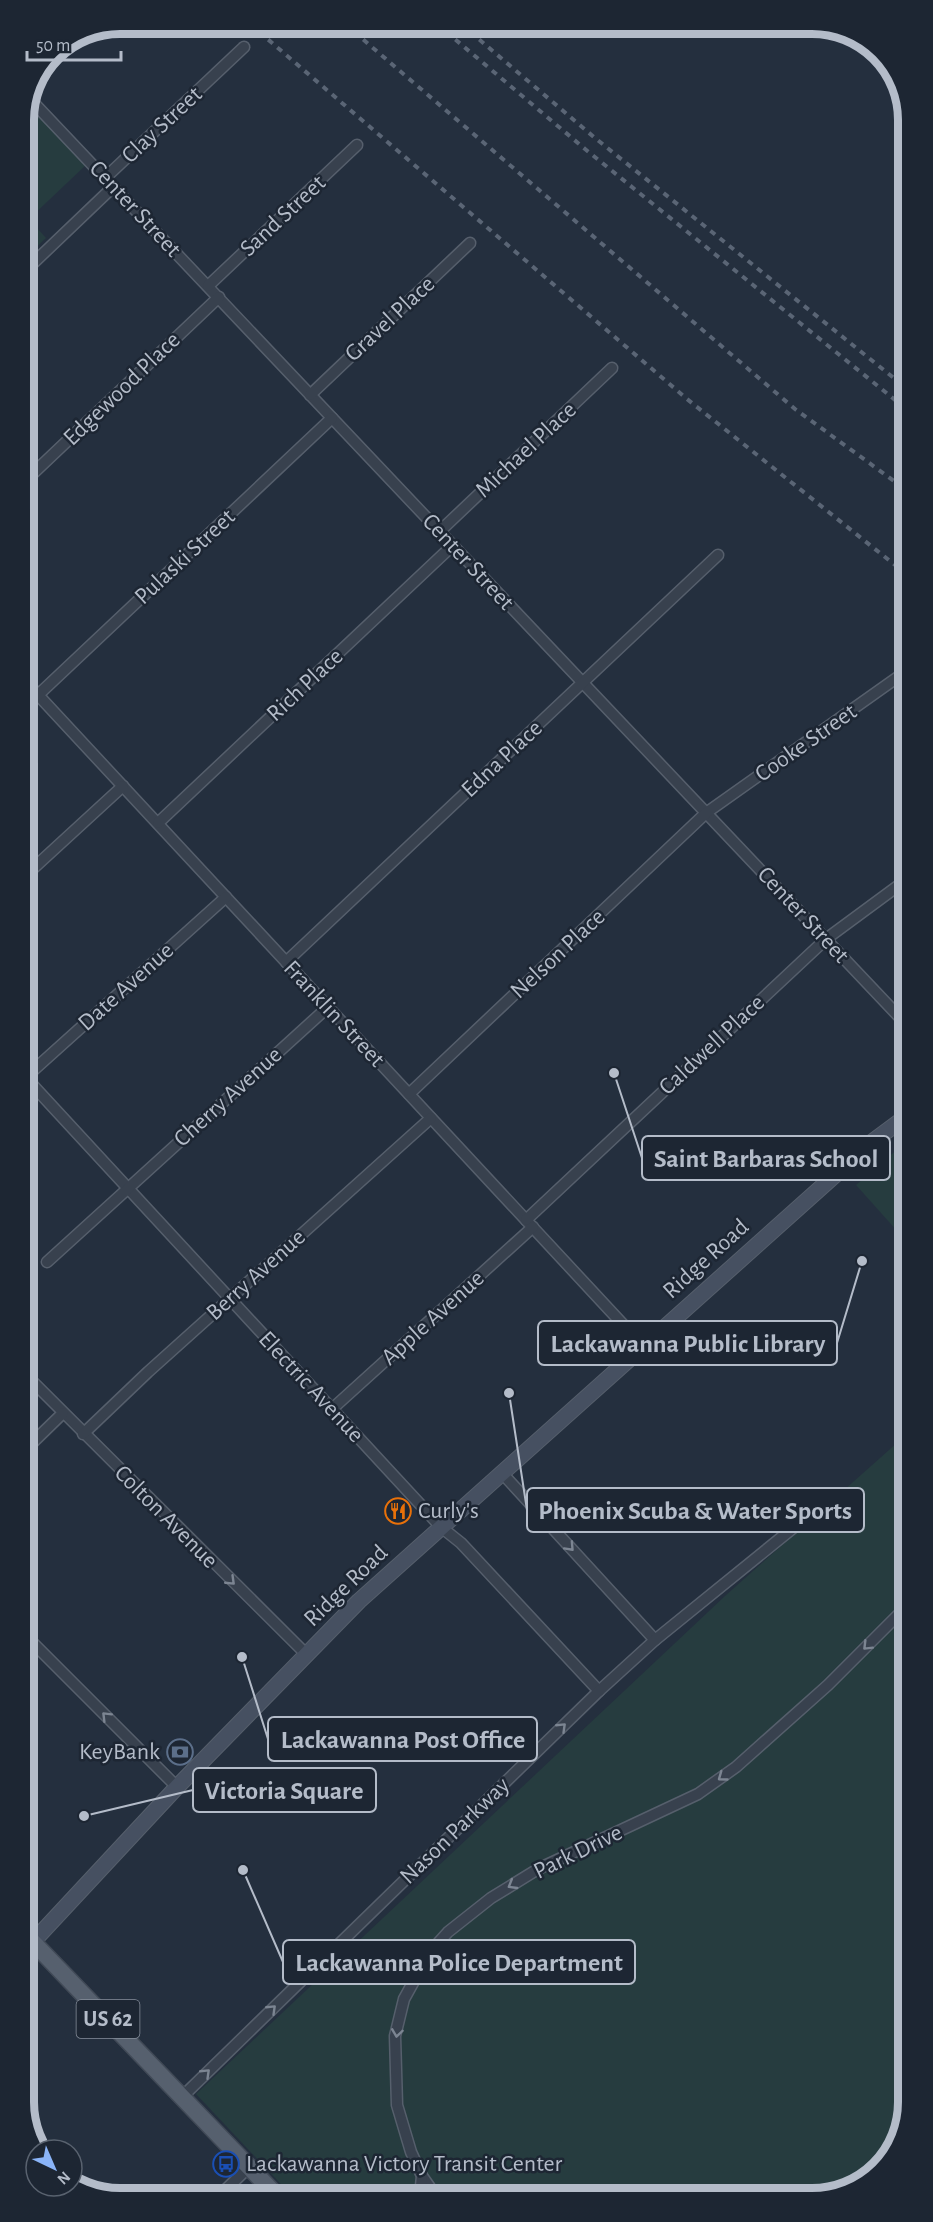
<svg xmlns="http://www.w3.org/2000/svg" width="933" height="2222" viewBox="0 0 933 2222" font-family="'Alegreya Sans',sans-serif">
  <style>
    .green { fill: #263c3f }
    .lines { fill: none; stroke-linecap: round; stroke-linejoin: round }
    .minor-casing { stroke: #565f6c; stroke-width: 13 }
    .secondary-casing { stroke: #565f6c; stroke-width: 17 }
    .primary-casing { stroke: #414a57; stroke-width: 19 }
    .minor { stroke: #38414e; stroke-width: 10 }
    .secondary { stroke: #465061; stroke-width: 15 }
    .primary { stroke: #56606e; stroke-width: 16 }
    .rail { stroke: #5a6575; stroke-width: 4; stroke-dasharray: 6 6; stroke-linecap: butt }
    .oneway { stroke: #7c8592 }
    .labels { text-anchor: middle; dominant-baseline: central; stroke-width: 5; stroke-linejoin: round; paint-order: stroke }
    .shield { fill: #1d2633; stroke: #878f9c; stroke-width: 1.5 }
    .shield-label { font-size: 22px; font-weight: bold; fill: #b4bcc9 }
    .street-label { font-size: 24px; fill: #b4bcc9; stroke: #1d2633 }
    .poi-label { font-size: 24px; fill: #b4bcc9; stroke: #1d2633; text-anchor: start }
    .rim { fill: none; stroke: #b4bcc9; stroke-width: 8 }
    .leader { fill: none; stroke: #b4bcc9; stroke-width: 2 }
    .callout-dot { fill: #b4bcc9; stroke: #1d2633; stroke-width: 2 }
    .callout { fill: #1d2633; stroke: #b4bcc9; stroke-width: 2 }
    .callout-label { font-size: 26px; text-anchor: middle; font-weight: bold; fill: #b4bcc9 }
  </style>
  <rect width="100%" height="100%" fill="#242f3e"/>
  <!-- green -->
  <g class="green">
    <polygon points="29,104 87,164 29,219 46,238 25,258 24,115"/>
    <polygon points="907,1141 907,1242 856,1185"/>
    <polygon points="907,1434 909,2101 889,2160 843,2193 293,2197 196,2094 725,1596"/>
  </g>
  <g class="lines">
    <!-- minor casing -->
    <g class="minor-casing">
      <g id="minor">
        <polyline points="31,100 906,1024"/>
        <polyline points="105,178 244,47"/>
        <polyline points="25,271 113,187"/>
        <polyline points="208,286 357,145"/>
        <polyline points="310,395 470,243"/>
        <polyline points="25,481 219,297"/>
        <polyline points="439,532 612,368"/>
        <polyline points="26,682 643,1346"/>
        <polyline points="38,695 332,418"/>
        <polyline points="158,823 452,546"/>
        <polyline points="26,875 123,786"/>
        <polyline points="286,962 718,555"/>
        <polyline points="27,1076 226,897"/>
        <polyline points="27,1079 441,1527 461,1543 599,1691"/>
        <polyline points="409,1094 706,813 905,672"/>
        <polyline points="526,1220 826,939 906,880"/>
        <polyline points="47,1262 328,1007"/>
        <polyline points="27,1376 307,1655"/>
        <polyline points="332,1409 533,1227"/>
        <polyline points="83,1434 148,1372 431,1118"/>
        <polyline points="27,1448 63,1413"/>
        <polyline points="502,1473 655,1640"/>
        <polyline points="28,1638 177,1787"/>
        <polyline points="183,2096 599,1691 655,1640 819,1507"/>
        <polyline points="422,2176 436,2196"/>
        <polyline points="420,2196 422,2176 411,2152 397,2105 395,2036 404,1999 430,1952 448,1932 491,1898 538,1869 698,1794 736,1767 828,1685 908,1605"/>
        <polyline points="218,2197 250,2166"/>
      </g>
    </g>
    <!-- secondary casing -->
    <g class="secondary-casing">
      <polyline id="secondary" points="29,1946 177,1787 359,1601 872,1142 907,1116"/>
    </g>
    <!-- primary casing -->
    <g class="primary-casing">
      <polyline id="primary" points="29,1938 278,2197"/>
    </g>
    <!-- minor -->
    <use href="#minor" class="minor"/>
    <!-- secondary -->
    <use href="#secondary" class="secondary"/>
    <!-- primary -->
    <use href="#primary" class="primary"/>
    <!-- rail -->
    <g class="rail">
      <polyline points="250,24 687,399 905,573"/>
      <polyline points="345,24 795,409 905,489"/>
      <polyline points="437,24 585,149 905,408"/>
      <polyline points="461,24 595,138 905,387"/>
    </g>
  </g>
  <!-- one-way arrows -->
  <defs><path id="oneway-chevron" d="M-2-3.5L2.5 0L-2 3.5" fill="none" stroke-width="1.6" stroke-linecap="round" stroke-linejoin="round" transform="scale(1.5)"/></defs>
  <g class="oneway">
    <use href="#oneway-chevron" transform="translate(570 1547) rotate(47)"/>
    <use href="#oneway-chevron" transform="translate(231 1581) rotate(44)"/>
    <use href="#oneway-chevron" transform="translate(867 1646) rotate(135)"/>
    <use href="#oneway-chevron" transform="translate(106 1716) rotate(-135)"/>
    <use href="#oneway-chevron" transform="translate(562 1727) rotate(-44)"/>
    <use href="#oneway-chevron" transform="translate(722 1777) rotate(144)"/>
    <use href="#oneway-chevron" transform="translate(512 1885) rotate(149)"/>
    <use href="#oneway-chevron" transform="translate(272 2009) rotate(-44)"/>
    <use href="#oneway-chevron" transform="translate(397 2033) rotate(98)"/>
    <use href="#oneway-chevron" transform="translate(206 2073) rotate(-44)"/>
  </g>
  <!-- icons -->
  <defs>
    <g id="restaurant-ring" transform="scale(1.35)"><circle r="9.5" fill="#1d2633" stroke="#e8710a" stroke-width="1.5"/><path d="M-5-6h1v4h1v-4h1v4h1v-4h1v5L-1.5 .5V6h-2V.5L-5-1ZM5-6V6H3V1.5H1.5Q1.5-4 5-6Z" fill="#e8710a"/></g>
    <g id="bank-ring" transform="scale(1.35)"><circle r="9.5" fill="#1d2633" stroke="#5c6f8a" stroke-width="1.5"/><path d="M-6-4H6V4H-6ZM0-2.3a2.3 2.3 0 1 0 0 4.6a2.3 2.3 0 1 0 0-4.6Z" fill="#5c6f8a"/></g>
    <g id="bus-ring" transform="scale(1.35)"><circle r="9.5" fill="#1d2633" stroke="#1a4fb4" stroke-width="1.5"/><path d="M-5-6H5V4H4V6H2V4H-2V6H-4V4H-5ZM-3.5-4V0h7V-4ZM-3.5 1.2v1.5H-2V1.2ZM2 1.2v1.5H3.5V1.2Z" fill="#1a4fb4"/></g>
  </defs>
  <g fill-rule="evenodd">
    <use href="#restaurant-ring" x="398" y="1511"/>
    <use href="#bank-ring" x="180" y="1752"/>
    <use href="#bus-ring" x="226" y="2164"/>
  </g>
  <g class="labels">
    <!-- shield labels -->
    <rect class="shield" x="76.5" y="2000" width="63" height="38" rx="4.5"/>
    <g class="shield-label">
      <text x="108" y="2019">US 62</text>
    </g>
    <!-- street labels -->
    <g class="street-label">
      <text transform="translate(162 125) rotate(-43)">Clay Street</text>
      <text transform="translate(135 209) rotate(47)">Center Street</text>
      <text transform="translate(283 216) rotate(-43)">Sand Street</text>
      <text transform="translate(390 319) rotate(-43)">Gravel Place</text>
      <text transform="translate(122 389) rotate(-44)">Edgewood Place</text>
      <text transform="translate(526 450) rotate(-43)">Michael Place</text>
      <text transform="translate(185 557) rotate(-43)">Pulaski Street</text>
      <text transform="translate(468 562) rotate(47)">Center Street</text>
      <text transform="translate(305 685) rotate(-43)">Rich Place</text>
      <text transform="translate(806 743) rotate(-35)">Cooke Street</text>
      <text transform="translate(502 759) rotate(-43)">Edna Place</text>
      <text transform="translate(803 915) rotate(47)">Center Street</text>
      <text transform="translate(558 954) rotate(-43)">Nelson Place</text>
      <text transform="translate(126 987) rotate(-42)">Date Avenue</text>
      <text transform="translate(334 1014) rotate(47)">Franklin Street</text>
      <text transform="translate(712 1045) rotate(-43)">Caldwell Place</text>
      <text transform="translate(228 1097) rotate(-42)">Cherry Avenue</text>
      <text transform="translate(706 1259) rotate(-42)">Ridge Road</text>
      <text transform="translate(256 1275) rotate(-42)">Berry Avenue</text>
      <text transform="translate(433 1318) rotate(-42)">Apple Avenue</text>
      <text transform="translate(311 1387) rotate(47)">Electric Avenue</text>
      <text transform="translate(166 1517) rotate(45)">Colton Avenue</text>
      <text transform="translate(346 1586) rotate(-44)">Ridge Road</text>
      <text transform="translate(455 1831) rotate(-44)">Nason Parkway</text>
      <text transform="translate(578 1852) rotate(-26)">Park Drive</text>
    </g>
    <!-- poi labels -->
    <g class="poi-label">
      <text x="418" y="1511">Curly's</text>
      <text x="160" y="1752" text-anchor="end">KeyBank</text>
      <text x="246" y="2164">Lackawanna Victory Transit Center</text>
    </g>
  </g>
  <!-- crop -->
  <path d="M0 0H933V2222H0ZM120 34H812A86 86 0 0 1 898 120V2102A86 86 0 0 1 812 2188H120A86 86 0 0 1 34 2102V120A86 86 0 0 1 120 34Z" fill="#1d2633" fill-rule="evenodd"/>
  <path class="rim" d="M120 34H812A86 86 0 0 1 898 120V2102A86 86 0 0 1 812 2188H120A86 86 0 0 1 34 2102V120A86 86 0 0 1 120 34Z"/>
  <!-- callouts -->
  <path class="leader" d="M614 1073L642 1158M862 1261L837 1343M509 1393L527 1510M242 1657L268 1739M84 1816L193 1790M243 1870L283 1962"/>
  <g class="callout-dot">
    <circle cx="614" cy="1073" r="6"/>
    <circle cx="862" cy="1261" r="6"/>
    <circle cx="509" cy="1393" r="6"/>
    <circle cx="242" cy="1657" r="6"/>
    <circle cx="84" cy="1816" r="6"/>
    <circle cx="243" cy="1870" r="6"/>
  </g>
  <g class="callout">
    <rect x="642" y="1136" width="248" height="44" rx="6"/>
    <rect x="538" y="1321" width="299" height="44" rx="6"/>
    <rect x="527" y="1488" width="337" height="44" rx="6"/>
    <rect x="268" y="1717" width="269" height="44" rx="6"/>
    <rect x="193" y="1768" width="183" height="44" rx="6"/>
    <rect x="283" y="1940" width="352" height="44" rx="6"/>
  </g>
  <g class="callout-label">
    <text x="766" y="1167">Saint Barbaras School</text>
    <text x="688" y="1352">Lackawanna Public Library</text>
    <text x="695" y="1519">Phoenix Scuba &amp; Water Sports</text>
    <text x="403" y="1748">Lackawanna Post Office</text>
    <text x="284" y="1799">Victoria Square</text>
    <text x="459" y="1971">Lackawanna Police Department</text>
  </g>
  <!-- north arrow -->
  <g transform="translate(54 2168) rotate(136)"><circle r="28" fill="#1d2633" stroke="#59626f" stroke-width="1.5"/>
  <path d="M0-4.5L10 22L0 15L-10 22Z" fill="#8ab4f8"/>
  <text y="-9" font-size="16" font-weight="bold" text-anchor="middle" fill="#b4bcc9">N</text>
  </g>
  <!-- scale -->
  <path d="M27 51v9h94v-9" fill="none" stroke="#b4bcc9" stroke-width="3"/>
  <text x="36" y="51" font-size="18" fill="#b4bcc9" stroke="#1d2633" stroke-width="4.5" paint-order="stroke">50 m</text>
</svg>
